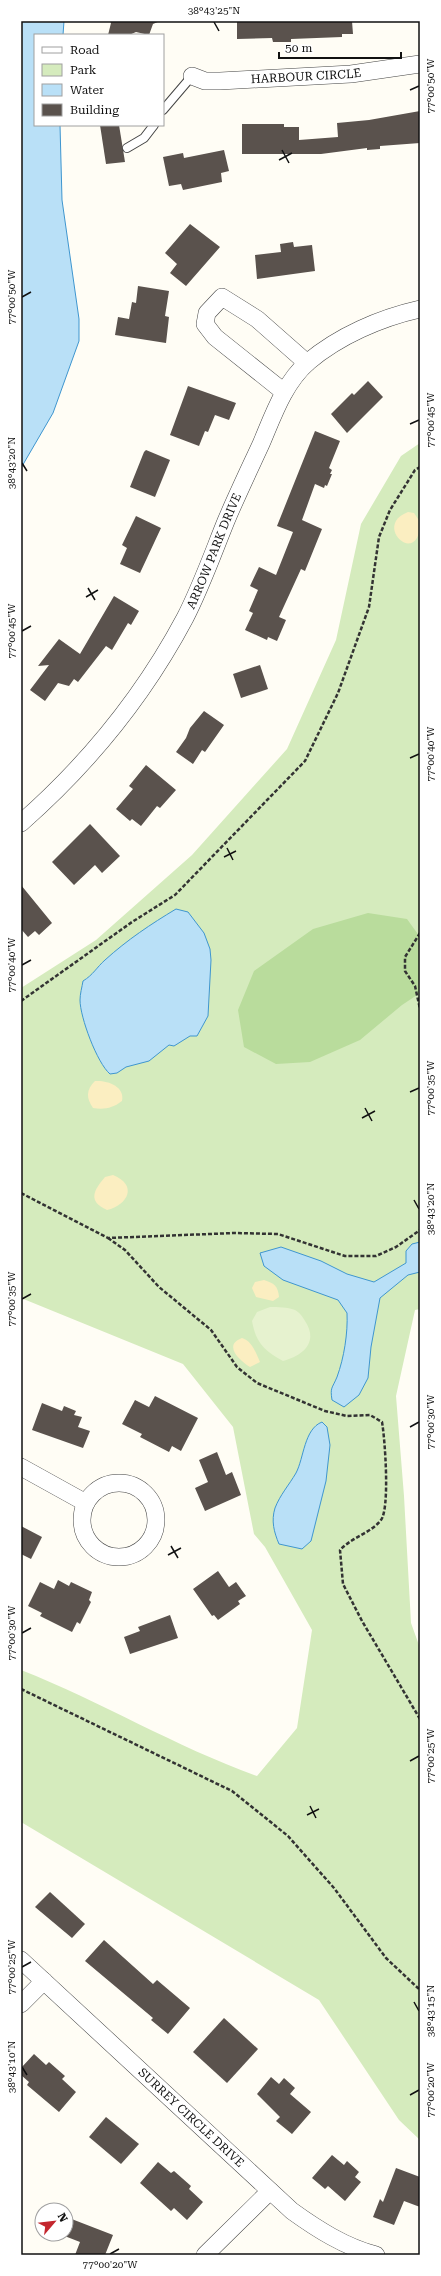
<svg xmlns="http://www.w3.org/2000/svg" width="441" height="2276" viewBox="0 0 441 2276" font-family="'Roboto Serif',serif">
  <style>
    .green { fill: #d5ebbd }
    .forest { fill: #b9dc9c }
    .sand { fill: #fbeec1 }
    .pitch { fill: #e6f2cf }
    .water { fill: #b9e0f7; stroke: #3f96cf }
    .building { fill: #5a524d }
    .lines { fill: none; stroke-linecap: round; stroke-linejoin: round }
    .service-casing { stroke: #444; stroke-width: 10 }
    .minor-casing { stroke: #444; stroke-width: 18 }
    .path { stroke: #333; stroke-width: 2.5; stroke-dasharray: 4 2; stroke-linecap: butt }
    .service { stroke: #fff; stroke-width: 8 }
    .minor { stroke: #fff; stroke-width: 17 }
    .ticks { fill: none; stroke: #111; stroke-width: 1.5 }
    .labels { text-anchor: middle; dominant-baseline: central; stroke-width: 4; stroke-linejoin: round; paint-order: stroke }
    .street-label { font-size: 12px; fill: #111; stroke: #fff }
    .neatline { fill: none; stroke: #111; stroke-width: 1.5 }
    .ticks-label { font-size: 10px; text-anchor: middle; fill: #111 }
  </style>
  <rect width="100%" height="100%" fill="#fffdf5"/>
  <!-- green -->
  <path class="green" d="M420,443V1309L415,1310L396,1396L404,1496L411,1623L420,1648V2140L399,2120L319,2000L21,1822V1670C102,1702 176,1747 257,1776L297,1728L312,1630L265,1547L254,1534L233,1427L183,1364L21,1298V988L96,940L192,855L287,749L336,640L361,524L401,456Z"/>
  <!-- forest -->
  <polygon class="forest" points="368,913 407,919 420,937 420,993 402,1005 360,1040 310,1062 276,1064 244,1047 238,1010 254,971 313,929"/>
  <!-- sand -->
  <g class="sand">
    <path d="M408,512L414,513L420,522C420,569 371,526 408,512Z"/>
    <path d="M95,1081C107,1080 125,1086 122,1101C113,1108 104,1110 93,1108C86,1098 86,1090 95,1081Z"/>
    <path d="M113,1175C138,1185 128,1205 107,1210C87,1201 94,1190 105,1177Z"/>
    <path d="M264,1280C274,1283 278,1286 279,1297L273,1301L256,1297L252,1288L255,1282Z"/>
    <path d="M242,1338C252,1341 256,1353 260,1362L250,1367C239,1360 223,1345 242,1338Z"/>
  </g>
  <!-- pitch -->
  <path class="pitch" d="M270,1307C278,1307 287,1307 295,1310C299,1312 303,1317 305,1321C319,1342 303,1356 283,1361C264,1350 256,1343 252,1321L257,1312Z"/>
  <!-- water -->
  <g class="water">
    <polygon points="21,21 64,21 63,35 35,35 35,125 60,125 62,200 79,319 79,341 53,413 21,468"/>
    <path d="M176,909L188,912L204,933L210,949L211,960L208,1016L197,1036H190L174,1046L169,1045L149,1061L126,1067L117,1073L110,1074C97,1063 80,1017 80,1000C80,994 82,987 83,981C93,975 97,967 105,960C127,940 151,924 176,909Z"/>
    <path d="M420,1242V1272L408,1275L380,1298L371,1347L368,1378L359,1395L344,1407L332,1400C330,1387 332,1389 337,1377C344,1358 348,1333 347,1313L338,1300L283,1280L264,1266L260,1253L281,1247L321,1261L347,1274L374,1282L406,1263V1251L412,1244Z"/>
    <path d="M322,1422L327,1427L330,1445L326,1481L311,1541L302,1549L279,1544C274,1532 271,1521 275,1508C280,1495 289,1485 296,1473C304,1458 304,1429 322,1422Z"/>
  </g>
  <!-- building -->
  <g class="building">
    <polygon points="110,21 160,21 153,24 149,35 136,32 129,35 108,35 111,23"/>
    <polygon points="237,21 352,21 353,34 342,34 342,37 291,39 291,42 273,42 272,38 237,39"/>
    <polygon points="420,111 420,143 380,146 380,149 367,150 367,148 321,154 242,154 242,124 284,124 284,127 299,127 299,140 338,137 337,123 369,120"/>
    <polygon points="100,125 119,125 125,162 106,164"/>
    <polygon points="224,150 229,171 221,173 222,182 183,190 181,184 169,186 163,157 183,153 184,158"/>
    <polygon points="190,224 220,247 186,286 170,273 177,264 165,253"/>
    <polygon points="293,242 294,247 312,245 315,271 257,279 255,255 281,252 280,244"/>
    <polygon points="138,286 169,291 165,316 169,317 166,343 115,335 118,317 129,319 132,302 136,303"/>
    <polygon points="368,381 383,397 347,433 331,414 352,393 354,395"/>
    <polygon points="188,386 236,403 229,420 215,415 208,432 205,431 199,446 170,435"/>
    <polygon points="315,431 340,441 329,468 332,470 330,474 332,474 327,486 325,485 324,488 315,484 302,520 322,529 305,571 301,569 279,617 286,620 277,641 268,637 267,640 245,630 253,613 249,611 258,590 250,586 259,567 276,575 293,532 277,526"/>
    <polygon points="146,450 170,460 155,497 130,487 144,452"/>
    <polygon points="136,516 161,528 140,573 120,564 127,548 122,545"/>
    <polygon points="114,596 139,611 131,625 128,623 112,650 106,646 78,682 74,679 69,686 58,683 45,701 30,690 49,665 38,666 59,639 80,654"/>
    <polygon points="260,665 268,689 241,698 233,674"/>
    <polygon points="204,711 224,725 205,752 202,750 193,764 176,752 186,738 190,728"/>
    <polygon points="146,765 176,790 160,808 157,806 141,826 132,819 130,821 116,809 133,789 129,786"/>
    <polygon points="90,824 120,856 102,873 95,865 74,885 52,862"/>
    <polygon points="21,885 52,923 39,935 35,931 28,937 21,929"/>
    <polygon points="155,1396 198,1418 181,1451 172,1446 169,1452 140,1437 142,1434 122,1424 135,1400 149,1407"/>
    <polygon points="42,1403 62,1411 64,1406 76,1411 74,1415 82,1417 78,1427 90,1431 83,1448 32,1430"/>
    <polygon points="217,1452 226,1475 232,1472 241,1495 205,1511 195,1488 208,1482 199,1460"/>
    <polygon points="21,1526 42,1537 31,1559 21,1554"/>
    <polygon points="218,1571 229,1587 236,1582 246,1596 238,1601 240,1604 218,1620 214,1615 212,1616 193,1589"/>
    <polygon points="58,1580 69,1586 71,1582 92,1592 89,1600 91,1602 80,1624 77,1622 72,1632 40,1616 42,1613 28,1606 40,1582 54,1589"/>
    <polygon points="170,1615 178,1638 130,1654 124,1637 140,1631 138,1627"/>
    <polygon points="50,1892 85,1924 72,1938 35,1907"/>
    <polygon points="104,1940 153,1984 157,1980 190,2008 168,2034 151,2020 153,2018 85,1961"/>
    <polygon points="224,2018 258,2049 227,2083 193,2052"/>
    <polygon points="34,2054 46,2065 49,2062 65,2076 62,2079 76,2092 59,2112 27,2085 29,2082 21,2075 21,2068"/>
    <polygon points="271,2077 279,2084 284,2078 295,2088 290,2094 311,2112 292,2134 276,2121 280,2117 257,2094"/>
    <polygon points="106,2117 139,2144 121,2164 89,2137"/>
    <polygon points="332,2155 344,2165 347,2161 359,2172 355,2177 361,2182 345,2201 328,2186 325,2189 312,2178"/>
    <polygon points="158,2162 171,2173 174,2171 191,2186 189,2189 203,2202 187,2220 174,2208 171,2211 140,2183"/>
    <polygon points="396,2168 420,2177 420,2207 404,2201 394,2225 373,2217 380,2199 383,2202"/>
    <polygon points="69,2218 113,2235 105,2255 75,2255 80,2242 62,2235 66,2234"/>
  </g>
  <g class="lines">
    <!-- service casing -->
    <g class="service-casing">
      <g id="service">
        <polyline points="163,110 192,76"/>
        <polyline points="127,148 144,138 154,125"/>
      </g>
    </g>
    <!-- minor casing -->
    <g class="minor-casing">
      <g id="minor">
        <path id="s1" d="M192,76L205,81H220L351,74L420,64"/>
        <polyline points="284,392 215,337 205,324 207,313 222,297 257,319 307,363"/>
        <path id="s2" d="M21,823C87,765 144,695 185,618C201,587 213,553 226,521C237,495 249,470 261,444C273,416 284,383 308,362C339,336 380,318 420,309"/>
        <polyline points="21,1467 86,1503"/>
        <circle cx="119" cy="1520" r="37"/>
        <path id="s3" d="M21,1960L292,2211C317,2229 345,2247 376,2255"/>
        <polyline points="21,2004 44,1981"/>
        <polyline points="205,2255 270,2191"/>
      </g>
    </g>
    <!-- path -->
    <g class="path">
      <polyline points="420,933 405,957 405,971 415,986 420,1009"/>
      <polyline points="21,1001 132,922 175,895 305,761 338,693 369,607 379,537 390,510 415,470 420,467"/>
      <polyline points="21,1193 108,1238 235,1233 278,1234 345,1256 376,1256 396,1247 420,1230"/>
      <path d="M108,1238L125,1250L159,1287L211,1330L237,1367L257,1383L325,1411L347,1416L370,1415L382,1422C385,1439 390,1508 381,1520C371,1533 352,1537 340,1550L343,1584L362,1621L420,1719"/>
      <polyline points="21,1689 232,1791 288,1836 334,1888 386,1958 420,1990"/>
    </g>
    <!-- service -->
    <use href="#service" class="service"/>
    <!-- minor -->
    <use href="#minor" class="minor"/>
  </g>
  <!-- ticks -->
  <path class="ticks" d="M214,22L219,31M410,90L419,86M282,150L289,163M279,160L292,153M22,297L31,292M410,424L419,420M22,463L27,471M88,588L95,600M86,597L98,590M22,631L31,626M410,758L419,754M227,848L233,860M224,857L236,851M22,965L31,960M410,1092L419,1088M365,1108L372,1121M362,1118L375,1111M414,1200L419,1209M22,1299L31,1294M410,1427L419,1422M171,1546L178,1558M168,1555L181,1548M22,1633L31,1628M410,1761L419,1756M310,1806L316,1818M307,1815L319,1809M22,1967L31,1962M414,2002L419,2011M22,2067L27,2075M410,2095L419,2090M110,2254L119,2249"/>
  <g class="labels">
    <!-- street labels -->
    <g class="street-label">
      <text stroke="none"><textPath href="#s1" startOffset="115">HARBOUR CIRCLE</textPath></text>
      <text stroke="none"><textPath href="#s2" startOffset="337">ARROW PARK DRIVE</textPath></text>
      <text stroke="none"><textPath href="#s3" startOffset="232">SURREY CIRCLE DRIVE</textPath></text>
    </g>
  </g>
  <!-- border -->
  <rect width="441" height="2276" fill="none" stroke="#ffffff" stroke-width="44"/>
  <!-- legend -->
  <rect x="34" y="34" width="130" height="92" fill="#ffffff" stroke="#a0a0a0"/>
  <rect x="42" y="47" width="20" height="6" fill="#ffffff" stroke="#a0a0a0"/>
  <text x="70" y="54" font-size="12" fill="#111111">Road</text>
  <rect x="42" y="64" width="20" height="12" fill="#d5ebbd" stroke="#a0a0a0"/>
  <text x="70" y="74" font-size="12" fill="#111111">Park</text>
  <rect x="42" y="84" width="20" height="12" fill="#b9e0f7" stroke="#a0a0a0"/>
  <text x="70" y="94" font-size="12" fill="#111111">Water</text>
  <rect x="42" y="104" width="20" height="12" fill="#5a524d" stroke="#a0a0a0"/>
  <text x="70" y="114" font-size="12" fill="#111111">Building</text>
  <!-- north arrow -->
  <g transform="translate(54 2222) rotate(62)"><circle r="19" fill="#ffffff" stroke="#a0a0a0"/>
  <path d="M0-3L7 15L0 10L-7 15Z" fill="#c4262e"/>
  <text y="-6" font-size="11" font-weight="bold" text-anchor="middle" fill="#111111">N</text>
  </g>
  <!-- scale -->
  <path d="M279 52v6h122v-6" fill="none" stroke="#111111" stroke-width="2"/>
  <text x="285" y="52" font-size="12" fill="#111111" stroke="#ffffff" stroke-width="3" paint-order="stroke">50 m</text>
  <rect x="22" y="22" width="397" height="2232" class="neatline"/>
  <g class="ticks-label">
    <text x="214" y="14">38°43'25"N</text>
    <text transform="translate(430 86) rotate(-90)" y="4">77°00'50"W</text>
    <text transform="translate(11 297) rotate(-90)" y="4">77°00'50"W</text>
    <text transform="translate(430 420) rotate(-90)" y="4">77°00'45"W</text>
    <text transform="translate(11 463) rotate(-90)" y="4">38°43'20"N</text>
    <text transform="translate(11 631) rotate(-90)" y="4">77°00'45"W</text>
    <text transform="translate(430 754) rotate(-90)" y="4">77°00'40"W</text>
    <text transform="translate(11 965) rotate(-90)" y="4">77°00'40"W</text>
    <text transform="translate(430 1088) rotate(-90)" y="4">77°00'35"W</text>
    <text transform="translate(430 1209) rotate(-90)" y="4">38°43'20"N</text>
    <text transform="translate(11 1299) rotate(-90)" y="4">77°00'35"W</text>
    <text transform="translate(430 1422) rotate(-90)" y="4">77°00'30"W</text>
    <text transform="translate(11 1633) rotate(-90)" y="4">77°00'30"W</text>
    <text transform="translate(430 1756) rotate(-90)" y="4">77°00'25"W</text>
    <text transform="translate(11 1967) rotate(-90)" y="4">77°00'25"W</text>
    <text transform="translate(430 2011) rotate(-90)" y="4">38°43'15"N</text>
    <text transform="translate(11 2067) rotate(-90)" y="4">38°43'10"N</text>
    <text transform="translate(430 2090) rotate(-90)" y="4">77°00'20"W</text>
    <text x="110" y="2268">77°00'20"W</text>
  </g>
</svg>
